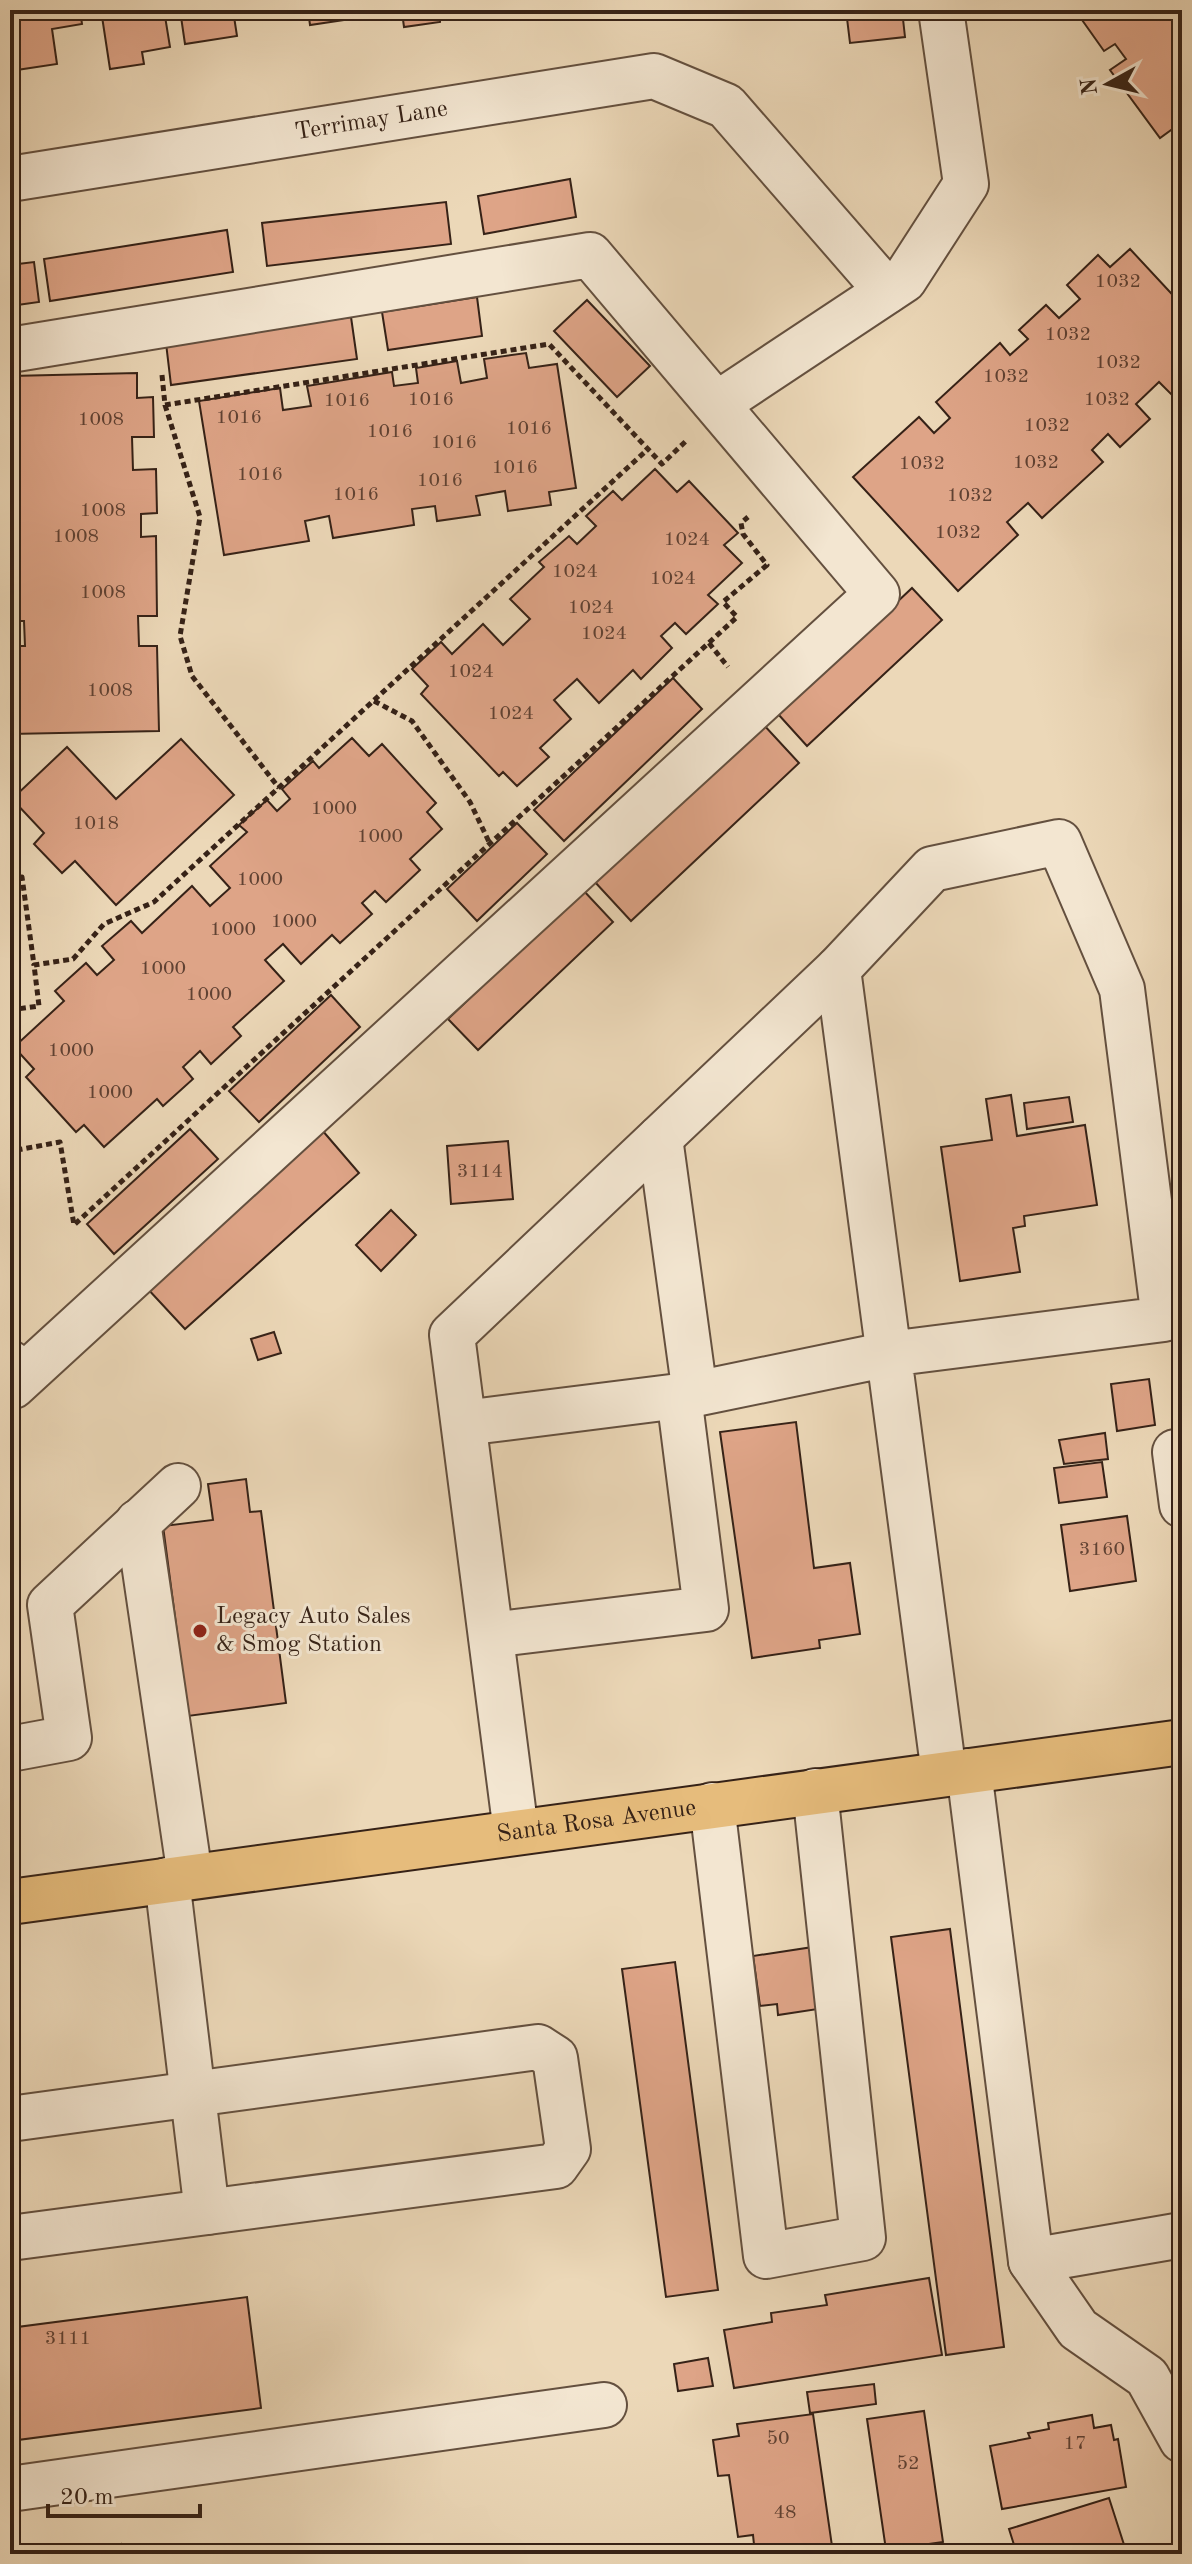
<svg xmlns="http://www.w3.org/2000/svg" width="1192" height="2564" viewBox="0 0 1192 2564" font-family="'Old Standard TT',serif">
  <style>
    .building { fill: #dea487; stroke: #362217; stroke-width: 2 }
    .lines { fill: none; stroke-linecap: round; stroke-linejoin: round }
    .minor-casing { stroke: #64503f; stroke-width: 48 }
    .major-casing { stroke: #362217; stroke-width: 48 }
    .path { stroke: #362217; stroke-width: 5; stroke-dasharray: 6 4; stroke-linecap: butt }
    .minor { stroke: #f3e6d1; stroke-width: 44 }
    .major { stroke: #e6bc7c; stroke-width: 44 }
    .poi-dot { fill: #8f2418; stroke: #f3e6d1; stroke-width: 3 }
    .labels { text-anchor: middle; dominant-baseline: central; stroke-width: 6; stroke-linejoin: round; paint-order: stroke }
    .number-label { font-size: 20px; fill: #604233 }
    .street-label { font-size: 24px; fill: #362217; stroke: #f3e6d1 }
    .poi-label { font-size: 24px; fill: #362217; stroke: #f3e6d1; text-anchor: start }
  </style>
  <rect width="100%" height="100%" fill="#ecd8b8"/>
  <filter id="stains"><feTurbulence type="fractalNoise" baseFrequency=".0025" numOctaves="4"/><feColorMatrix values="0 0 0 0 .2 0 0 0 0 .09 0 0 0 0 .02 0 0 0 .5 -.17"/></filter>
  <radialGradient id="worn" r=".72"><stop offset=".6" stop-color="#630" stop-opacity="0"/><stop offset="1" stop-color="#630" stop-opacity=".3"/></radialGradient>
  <!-- building -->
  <g class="building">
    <polygon points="10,10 80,10 82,24 52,29 57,64 10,71"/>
    <polygon points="101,10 164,10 170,47 142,52 144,64 110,69"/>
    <polygon points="180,10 233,10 237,36 185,44"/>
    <polygon points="308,10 357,10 358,18 310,25"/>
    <polygon points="374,10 439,10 440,22 404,27 402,12 375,16"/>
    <polygon points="846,10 902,10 905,37 850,43"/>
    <polygon points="1075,10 1182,10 1182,122 1160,138 1110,70 1126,59 1115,44 1104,51"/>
    <polygon points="570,179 576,217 484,234 478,196"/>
    <polygon points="446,202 451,244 267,266 262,223"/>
    <polygon points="227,230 233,272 50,301 44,259"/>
    <polygon points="1130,249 1182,305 1182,388 1173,396 1159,382 1136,404 1150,419 1120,447 1108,434 1092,450 1103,462 1042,518 1028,503 1007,522 1018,535 958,591 853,477 919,417 934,433 950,418 936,402 1000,343 1010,355 1028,339 1019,330 1046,305 1059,318 1080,299 1067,285 1098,255 1110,267"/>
    <polygon points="34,262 39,302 10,306 10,265"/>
    <polygon points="477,297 482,336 388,350 382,312"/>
    <polygon points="587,300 650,366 617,397 554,331"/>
    <polygon points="351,317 357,359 171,385 166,343"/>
    <polygon points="526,353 529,368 557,364 576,488 549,492 551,505 508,511 505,491 476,496 480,515 437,521 435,506 412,509 414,525 333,538 329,516 305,521 309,541 224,555 199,401 280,388 283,410 311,406 307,386 392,372 394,386 418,383 416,368 457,361 461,383 487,378 484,359"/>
    <polygon points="137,373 137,398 153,397 154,437 132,437 133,470 156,469 157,513 141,514 141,537 156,536 157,616 138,616 139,646 157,646 159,731 10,734 10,646 25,646 24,621 10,621 10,537 15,537 15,514 10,514 10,473 18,473 18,444 10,444 11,376"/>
    <polygon points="655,469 677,492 689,481 738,533 724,545 742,563 708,595 718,604 686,634 675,623 661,636 672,648 641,679 633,670 599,703 577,679 554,700 571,719 540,748 549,757 517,786 503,772 499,776 421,694 428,686 412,669 441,642 452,654 483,624 503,645 530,619 510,599 544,567 539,562 569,536 577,544 596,526 586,516 613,491 622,500"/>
    <polygon points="912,588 942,620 807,746 778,714"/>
    <polygon points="673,678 702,709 564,841 534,810"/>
    <polygon points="762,723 799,763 631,921 594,881"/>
    <polygon points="352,738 369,756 382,744 436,803 427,812 442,829 410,859 420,870 386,902 375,891 362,903 372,914 340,943 332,935 301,964 283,944 265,960 284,981 233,1027 241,1036 211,1064 200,1051 183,1067 193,1079 163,1106 157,1099 104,1147 84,1125 76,1132 26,1077 34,1069 14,1047 64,1001 55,991 86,963 97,975 114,960 102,946 131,921 142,933 192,886 210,906 230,888 210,866 247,832 239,825 267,800 277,811 290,799 282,789 313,761 319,768"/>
    <polygon points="181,739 234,795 116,905 75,861 62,873 34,844 44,833 12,799 67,747 116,799"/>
    <polygon points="517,823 547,854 477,921 447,889"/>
    <polygon points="583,890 613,922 478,1050 448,1019"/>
    <polygon points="331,995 360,1027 259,1122 229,1091"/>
    <polygon points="1011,1095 1017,1136 1085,1125 1097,1205 1024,1216 1025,1226 1013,1228 1020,1272 960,1281 941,1147 992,1140 986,1099"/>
    <polygon points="1069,1097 1073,1122 1027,1129 1024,1103"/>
    <polygon points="190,1129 218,1159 114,1254 87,1224"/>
    <polygon points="322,1130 359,1173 185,1329 146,1287"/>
    <polygon points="508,1141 513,1199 451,1204 447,1146"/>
    <polygon points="391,1210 416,1235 381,1271 356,1245"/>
    <polygon points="274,1332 281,1353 258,1360 251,1339"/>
    <polygon points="1149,1379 1155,1425 1117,1431 1111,1384"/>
    <polygon points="796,1422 814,1568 850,1563 860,1634 819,1640 820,1648 752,1658 720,1432"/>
    <polygon points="1105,1433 1108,1459 1064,1464 1059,1440"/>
    <polygon points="1102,1462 1107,1497 1059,1503 1054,1468"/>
    <polygon points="246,1479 250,1512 261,1511 286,1703 188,1716 163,1526 213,1520 208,1484"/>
    <polygon points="1127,1516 1136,1581 1070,1591 1061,1525"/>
    <polygon points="950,1929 1004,2347 946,2355 891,1937"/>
    <polygon points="813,1947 818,2009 778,2015 777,2004 760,2006 753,1956"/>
    <polygon points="675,1962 718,2290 666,2297 622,1969"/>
    <polygon points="929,2278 942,2355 734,2388 724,2330 772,2322 771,2313 827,2305 825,2295"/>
    <polygon points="247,2297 261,2408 10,2441 10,2328"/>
    <polygon points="708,2358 713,2386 678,2391 674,2364"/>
    <polygon points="874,2384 876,2404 810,2413 807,2392"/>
    <polygon points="924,2411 943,2542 886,2550 867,2419"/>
    <polygon points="813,2414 832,2546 755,2554 753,2535 738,2537 729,2475 718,2476 713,2440 739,2436 737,2424"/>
    <polygon points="1092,2415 1094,2428 1111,2425 1114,2440 1118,2439 1126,2487 1002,2509 990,2446 1030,2438 1028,2433 1049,2429 1048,2423"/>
    <polygon points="1109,2498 1127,2554 1011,2554 1010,2549 1015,2548 1009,2529"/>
    <polygon points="121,2544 122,2554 60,2554"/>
  </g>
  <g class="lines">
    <!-- minor casing -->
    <g class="minor-casing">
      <g id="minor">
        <path id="s1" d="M10,179L654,76L726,106L887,291"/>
        <polyline points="10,350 590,255 877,594 13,1386 10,1363"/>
        <polyline points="717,404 904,280 966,184 941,10"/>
        <path d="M660,1138L695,1394L889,1354L1164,1319L1122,989L1059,842L932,869L838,969C873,1238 909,1506 944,1774"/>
        <polyline points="464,1423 695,1394"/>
        <polyline points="1175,1452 1182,1505"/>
        <polyline points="138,1522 190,1876"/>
        <polyline points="491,1635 706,1609 679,1396"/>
        <polyline points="10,1749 69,1738 50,1605 178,1486"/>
        <polyline points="969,1771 1031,2261 1182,2235"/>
        <polyline points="712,1805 766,2256 863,2238 815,1791"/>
        <polyline points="516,1832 452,1335 838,969"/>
        <polyline points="167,1880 207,2212"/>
        <polyline points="10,2119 538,2047 555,2058 568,2149 556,2166 10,2238"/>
        <polyline points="1031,2261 1078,2329 1147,2377 1182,2440"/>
        <polyline points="10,2489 604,2405"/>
      </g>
    </g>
    <!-- major casing -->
    <g class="major-casing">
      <g id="major">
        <path id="s2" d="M10,1902L1182,1742"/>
      </g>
    </g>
    <!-- path -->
    <g class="path">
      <polyline points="162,375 165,405 549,344 662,464 687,440"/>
      <polyline points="165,405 200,517 180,636 192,676 279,788"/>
      <polyline points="709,643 728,667"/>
      <polyline points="374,701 412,721 470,802 490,844"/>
      <polyline points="10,879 22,877 34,965"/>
      <polyline points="10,1010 39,1006 34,965 73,959 104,924 154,902 648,449"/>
      <polyline points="10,1100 17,1150 60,1142 74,1225 737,617 723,602 767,565 743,534 741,523 748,517"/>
    </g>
    <!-- minor -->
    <use href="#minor" class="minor"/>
    <!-- major -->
    <use href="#major" class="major"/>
  </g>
  <!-- markers -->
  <circle class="poi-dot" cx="200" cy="1631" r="8"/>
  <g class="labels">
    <!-- number labels -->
    <g class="number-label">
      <text x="1118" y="282">1032</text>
      <text x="1068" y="335">1032</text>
      <text x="1118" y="363">1032</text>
      <text x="1006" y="377">1032</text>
      <text x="431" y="400">1016</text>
      <text x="1107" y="400">1032</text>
      <text x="347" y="401">1016</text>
      <text x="239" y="418">1016</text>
      <text x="101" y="420">1008</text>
      <text x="1047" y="426">1032</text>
      <text x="529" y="429">1016</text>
      <text x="390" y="432">1016</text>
      <text x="454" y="443">1016</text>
      <text x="1036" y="463">1032</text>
      <text x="922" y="464">1032</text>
      <text x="515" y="468">1016</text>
      <text x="260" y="475">1016</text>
      <text x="440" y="481">1016</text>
      <text x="356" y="495">1016</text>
      <text x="970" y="496">1032</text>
      <text x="103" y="511">1008</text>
      <text x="958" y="533">1032</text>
      <text x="76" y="537">1008</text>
      <text x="687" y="540">1024</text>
      <text x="575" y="572">1024</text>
      <text x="673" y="579">1024</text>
      <text x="103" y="593">1008</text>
      <text x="591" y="608">1024</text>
      <text x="604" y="634">1024</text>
      <text x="471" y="672">1024</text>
      <text x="110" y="691">1008</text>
      <text x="511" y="714">1024</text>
      <text x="334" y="809">1000</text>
      <text x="96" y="824">1018</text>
      <text x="380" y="837">1000</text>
      <text x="260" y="880">1000</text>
      <text x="294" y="922">1000</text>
      <text x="233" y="930">1000</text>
      <text x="163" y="969">1000</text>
      <text x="209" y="995">1000</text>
      <text x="71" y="1051">1000</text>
      <text x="110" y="1093">1000</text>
      <text x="480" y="1172">3114</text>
      <text x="1102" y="1550">3160</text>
      <text x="68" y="2339">3111</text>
      <text x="778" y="2439">50</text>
      <text x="1075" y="2444">17</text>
      <text x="908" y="2464">52</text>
      <text x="785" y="2513">48</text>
    </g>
    <!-- street labels -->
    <g class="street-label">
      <text stroke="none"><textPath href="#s1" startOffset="366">Terrimay Lane</textPath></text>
      <text stroke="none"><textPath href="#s2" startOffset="592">Santa Rosa Avenue</textPath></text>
    </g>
    <!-- poi labels -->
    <g class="poi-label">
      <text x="216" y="1617">Legacy Auto Sales<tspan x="216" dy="28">&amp; Smog Station</tspan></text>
    </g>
  </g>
  <!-- margin -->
  <rect width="1192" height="2564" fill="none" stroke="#ecd8b8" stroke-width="40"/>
  <rect x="12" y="12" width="1168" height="2540" fill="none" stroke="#362217" stroke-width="4"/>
  <rect x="20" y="20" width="1152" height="2524" fill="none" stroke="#362217" stroke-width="2"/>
  <!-- north arrow -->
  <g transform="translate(1108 84) rotate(262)" stroke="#f3e6d1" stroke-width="6" paint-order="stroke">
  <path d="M0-6L14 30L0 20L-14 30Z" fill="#362217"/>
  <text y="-12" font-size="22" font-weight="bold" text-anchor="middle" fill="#362217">N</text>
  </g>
  <!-- scale -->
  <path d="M48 2504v12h152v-12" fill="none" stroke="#362217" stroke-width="4"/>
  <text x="60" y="2504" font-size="24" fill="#362217" stroke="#f3e6d1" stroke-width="6" paint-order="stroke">20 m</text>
  <rect width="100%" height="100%" filter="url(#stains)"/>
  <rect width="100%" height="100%" fill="url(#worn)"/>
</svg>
